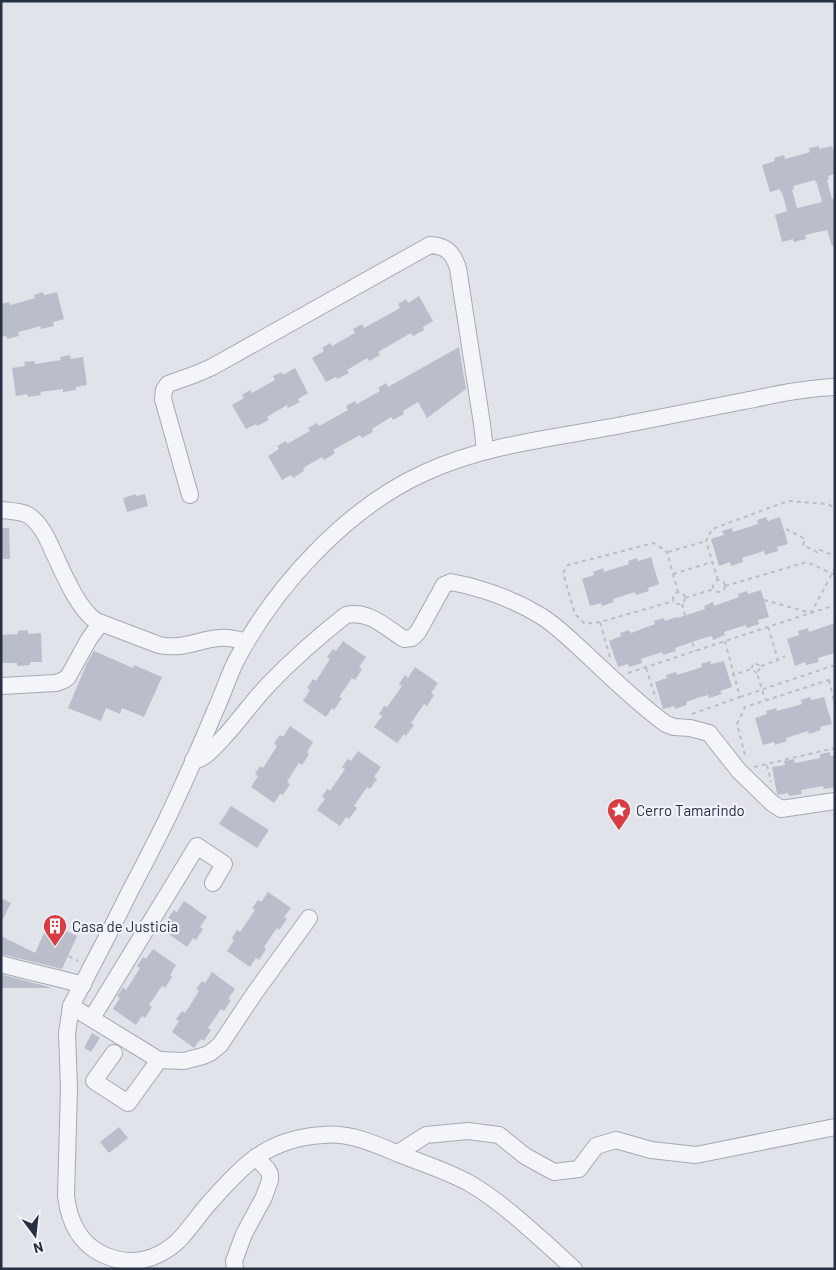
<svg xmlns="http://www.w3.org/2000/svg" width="836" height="1270" viewBox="0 0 836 1270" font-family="Barlow,sans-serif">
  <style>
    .building { fill: #babeca; fill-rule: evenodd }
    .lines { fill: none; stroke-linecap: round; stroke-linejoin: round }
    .minor-casing { stroke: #a5a9b5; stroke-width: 18 }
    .path { stroke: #babec5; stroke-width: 2; stroke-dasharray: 4 4; stroke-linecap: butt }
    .minor { stroke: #f3f5f8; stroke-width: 16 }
    .labels { text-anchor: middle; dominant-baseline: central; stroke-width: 4.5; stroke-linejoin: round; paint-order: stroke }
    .poi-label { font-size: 15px; fill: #272f43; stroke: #f0f2f7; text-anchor: start }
  </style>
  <rect width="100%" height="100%" fill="#e0e3ea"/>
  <!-- building -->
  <g class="building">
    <path d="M819,146V149L832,146L835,157V174L828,176L829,179L827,180L832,199L835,198V245L832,246L827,230L805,235L806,239L794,242L793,239L782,242L775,215L787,211L782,192L781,193L780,189L770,192L762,165L775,161L774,158L784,155L785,159L810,152L809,148ZM815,180L816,183H817L822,202L797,208L792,190L794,189L793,186Z"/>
    <polygon points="43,292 44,295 57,292 64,319 53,322 54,326 41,329 40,326 30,329 18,332 19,336 7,339 6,336 1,337 1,304 9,302 10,305 22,302 35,298 34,295"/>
    <polygon points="419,296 433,321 423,327 424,330 413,336 411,333 378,352 380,355 369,361 367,358 347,370 349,373 337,379 336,377 326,382 312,358 324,351 322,348 330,343 332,346 355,333 353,329 362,324 364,328 400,308 398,304 406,299 408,303"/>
    <polygon points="459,347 466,389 427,418 418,402 403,411 404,414 393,420 391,417 372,429 373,432 362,438 360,435 333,450 335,453 324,460 322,457 303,468 304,471 293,478 291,475 282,480 268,456 279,449 277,446 286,441 287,444 310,431 308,428 317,423 319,426 330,420 348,410 346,406 355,401 357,404 380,391 378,388 386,383 388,387"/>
    <polygon points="70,355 71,359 83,357 87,385 76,387 76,390 63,392 63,389 40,392 41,395 28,397 27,394 16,396 12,368 25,366 24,362 34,361 35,364 61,360 60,357"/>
    <polygon points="295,368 308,393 298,399 300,402 288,408 287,405 267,417 269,420 257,426 256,424 246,429 232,405 244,398 242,395 250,390 252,393 275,380 273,376 282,372 283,375"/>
    <polygon points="136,494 136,496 145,494 148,506 127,512 123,498"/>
    <polygon points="766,517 768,521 780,517 788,544 777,547 778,551 765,555 764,551 742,558 743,562 731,566 730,562 719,566 711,539 724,535 722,531 732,528 733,532 758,524 757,520"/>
    <polygon points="1,528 9,528 10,559 1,559"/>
    <polygon points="651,557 659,584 648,588 649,591 636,595 635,592 613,599 614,602 602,606 601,603 590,606 582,579 594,575 593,572 603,568 604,572 629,564 628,561 637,558 638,561"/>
    <polygon points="761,590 769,617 758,620 759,624 747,628 746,625 724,632 725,635 713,640 712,636 701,639 675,648 676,651 663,655 662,652 641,659 642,663 629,667 628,664 618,667 609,641 621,636 620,633 629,630 631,633 655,624 654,621 664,618 665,621 677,617 677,618 705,609 704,606 713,602 714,606 739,597 738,594 747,591 748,594"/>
    <polygon points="835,623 835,653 818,658 819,662 806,665 805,662 795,666 787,639 799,635 798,631 808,628 809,632"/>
    <polygon points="28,630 28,634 41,633 42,662 30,662 30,665 17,666 17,663 1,663 1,635 18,634 18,631"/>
    <polygon points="343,641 366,657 359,667 362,669 355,680 352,678 339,697 342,698 334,710 332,708 326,717 303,701 310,690 307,688 313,679 316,681 330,659 327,657 333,649 336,651"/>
    <polygon points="94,651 133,668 134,665 162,677 144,717 122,708 120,714 106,708 101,721 68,708 87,663"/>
    <polygon points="710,661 711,664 724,661 732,687 720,691 722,694 709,698 708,695 697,698 686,702 687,705 675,709 674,706 663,709 655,682 667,678 666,675 676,672 677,675 702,667 701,664"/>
    <polygon points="415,667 438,683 431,693 434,695 427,706 424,704 411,723 414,725 406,736 404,734 397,743 374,727 382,716 379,714 384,706 387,707 395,696 402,686 399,684 405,675 408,678"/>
    <polygon points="810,697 811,700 824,697 832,724 820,727 821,730 809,734 808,731 786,738 787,741 775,745 774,742 763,745 755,718 767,714 766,711 776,708 777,711 802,704 801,700"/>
    <polygon points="290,726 313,742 307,752 309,754 302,765 299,763 293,772 287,782 290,784 283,795 280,794 274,803 251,787 258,776 255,774 260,766 263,768 277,746 274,743 280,735 283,737"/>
    <polygon points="358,751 381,767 374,777 377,779 370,789 367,787 354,806 357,808 349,819 346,817 340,826 317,810 325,799 322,797 327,789 330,791 345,769 342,767 348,759 351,761"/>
    <polygon points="830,752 830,756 835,755 835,787 824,789 823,786 801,790 802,794 789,796 788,793 778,795 777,794 772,767 785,765 784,761 794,759 795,763 820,758 820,754"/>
    <polygon points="231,806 269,830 257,848 219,824"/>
    <polygon points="268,892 291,908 284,917 287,919 279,930 277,928 264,947 266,949 259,960 256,958 250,967 227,951 234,940 232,938 237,930 240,932 255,910 252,908 258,900 261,902"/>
    <polygon points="1,898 11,903 1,923"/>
    <polygon points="184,901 207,917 200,927 203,929 196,940 193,938 187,947 164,931 171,920 168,918 174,910 177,912"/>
    <polygon points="49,922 77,936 62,969 1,954 1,936 35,953"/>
    <polygon points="153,949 176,965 170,975 172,977 165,988 162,986 149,1005 152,1007 145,1018 142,1016 136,1025 113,1009 120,998 117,996 120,992 123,987 126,990 140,968 137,966 143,957 146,959"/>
    <polygon points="212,972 235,989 228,999 231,1000 224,1011 221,1009 208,1028 211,1030 204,1041 201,1039 194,1048 172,1032 179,1021 176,1019 182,1011 185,1013 199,991 196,989 202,981 205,983"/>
    <polygon points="1,974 19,979 53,988 1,988"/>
    <polygon points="92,1033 100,1038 91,1052 84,1048"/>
    <polygon points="119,1127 128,1138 109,1153 100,1142"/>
  </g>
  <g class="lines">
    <!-- minor casing -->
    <g class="minor-casing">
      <g id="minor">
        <path d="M190,495L163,399L164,390L168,384L196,374L212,367L430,245C447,246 453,253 458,268L482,424L485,450"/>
        <path d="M1,510C10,511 20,511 28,515C39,522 47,537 52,549C62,570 77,608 96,621L159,645C183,650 197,640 219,638C228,637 237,639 246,642"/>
        <polyline points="1,686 56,683 64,680 68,677 89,639 101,623"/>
        <path d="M193,760C204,761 216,745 223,738C239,721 252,702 268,685C292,660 318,637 346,615C369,610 385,627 404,639L412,638L418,632L444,585L451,582C482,588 513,599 541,616C557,626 571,640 585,653C611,677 637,703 666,724L674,727L690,728L709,733L739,771L772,803L781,809L835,801"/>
        <path d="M1,964C28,972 56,977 83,985"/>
        <polyline points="71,1006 159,1060 184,1061 203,1056 210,1053 220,1045 254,994 309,918"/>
        <polyline points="92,1018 197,846 224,864 213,883"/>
        <polyline points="114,1053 94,1081 128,1103 159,1060"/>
        <polyline points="398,1153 426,1135 468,1131 499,1135 525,1156 554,1172 579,1169 596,1146 616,1140 651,1150 696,1155 835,1127"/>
        <polyline points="235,1269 234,1261 244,1234 264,1197 270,1180 270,1174 267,1169 256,1157"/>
        <path d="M574,1269C560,1256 546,1243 532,1231C512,1213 492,1196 469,1183C447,1171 422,1163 399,1154C375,1144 349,1132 323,1135C299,1136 274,1144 255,1158C238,1170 219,1192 205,1208C196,1219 188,1231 178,1241C157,1261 129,1267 102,1254C79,1243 69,1220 66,1196L69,1088L67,1033L71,1006C91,968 111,930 130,891C143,867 155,843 167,819C184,783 200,747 215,711C223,694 228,677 236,661C275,586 347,508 424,473C487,444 555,438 622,425C663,417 704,409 744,401C774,395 805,388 835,387"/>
      </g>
    </g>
    <!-- path -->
    <g class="path">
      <polyline points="786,529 805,539 803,545 817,552 818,549 835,556"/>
      <polyline points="668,552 706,541"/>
      <polyline points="673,574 712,562"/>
      <polyline points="718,580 706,541 712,529 788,501 828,504 835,508"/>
      <circle cx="719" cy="586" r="6"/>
      <polyline points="725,586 807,562 835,575"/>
      <circle cx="679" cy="598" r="6"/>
      <polyline points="685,598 714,589"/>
      <polyline points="764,600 811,613 835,568"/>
      <polyline points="682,604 695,651"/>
      <polyline points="600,622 585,624 575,614 563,573 568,565 654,543 667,552 678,592"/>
      <polyline points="768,627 778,660 785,656"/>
      <polyline points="725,641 734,675 751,669"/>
      <polyline points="610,657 600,622 674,601"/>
      <polyline points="761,666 778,660"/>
      <polyline points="646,668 656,699"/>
      <polyline points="628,673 835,605"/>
      <polyline points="757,673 751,669 754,663 761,666 757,673 765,699"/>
      <polyline points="829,680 835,706"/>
      <polyline points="740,697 835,665"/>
      <polyline points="692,714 740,697 734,675 727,675"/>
      <polyline points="745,755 737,724 745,707 835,678"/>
      <polyline points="767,765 771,782"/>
      <polyline points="754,767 835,748"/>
      <polyline points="1,922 2,922"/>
      <polyline points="49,928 66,938 55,963"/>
      <polyline points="40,942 78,961"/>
      <polyline points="1,947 9,951"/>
    </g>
    <!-- minor -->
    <use href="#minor" class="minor"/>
  </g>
  <!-- icons -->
  <defs>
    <g id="sight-pin" transform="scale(1.25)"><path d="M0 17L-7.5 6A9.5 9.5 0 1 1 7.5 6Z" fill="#d83d44" stroke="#f0f2f7"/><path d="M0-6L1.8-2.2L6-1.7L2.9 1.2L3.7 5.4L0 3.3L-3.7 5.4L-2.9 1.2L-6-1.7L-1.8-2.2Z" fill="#fff"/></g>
    <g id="building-pin" transform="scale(1.25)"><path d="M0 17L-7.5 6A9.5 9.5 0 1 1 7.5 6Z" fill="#d83d44" stroke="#f0f2f7"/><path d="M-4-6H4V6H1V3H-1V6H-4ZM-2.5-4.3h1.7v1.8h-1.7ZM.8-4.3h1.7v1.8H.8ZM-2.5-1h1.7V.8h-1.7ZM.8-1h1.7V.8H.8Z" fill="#fff"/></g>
  </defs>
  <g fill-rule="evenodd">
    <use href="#sight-pin" x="619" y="810"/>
    <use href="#building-pin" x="55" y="926"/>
  </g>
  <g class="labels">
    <!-- poi labels -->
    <g class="poi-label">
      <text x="636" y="810">Cerro Tamarindo</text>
      <text x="72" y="926">Casa de Justicia</text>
    </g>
  </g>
  <!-- border -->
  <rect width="836" height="1270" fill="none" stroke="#272f43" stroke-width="5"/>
  <!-- north arrow -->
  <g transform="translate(35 1235) rotate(165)" stroke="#f0f2f7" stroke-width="4" paint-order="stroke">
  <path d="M0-4L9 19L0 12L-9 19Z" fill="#272f43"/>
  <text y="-8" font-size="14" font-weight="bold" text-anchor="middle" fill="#272f43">N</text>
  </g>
</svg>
